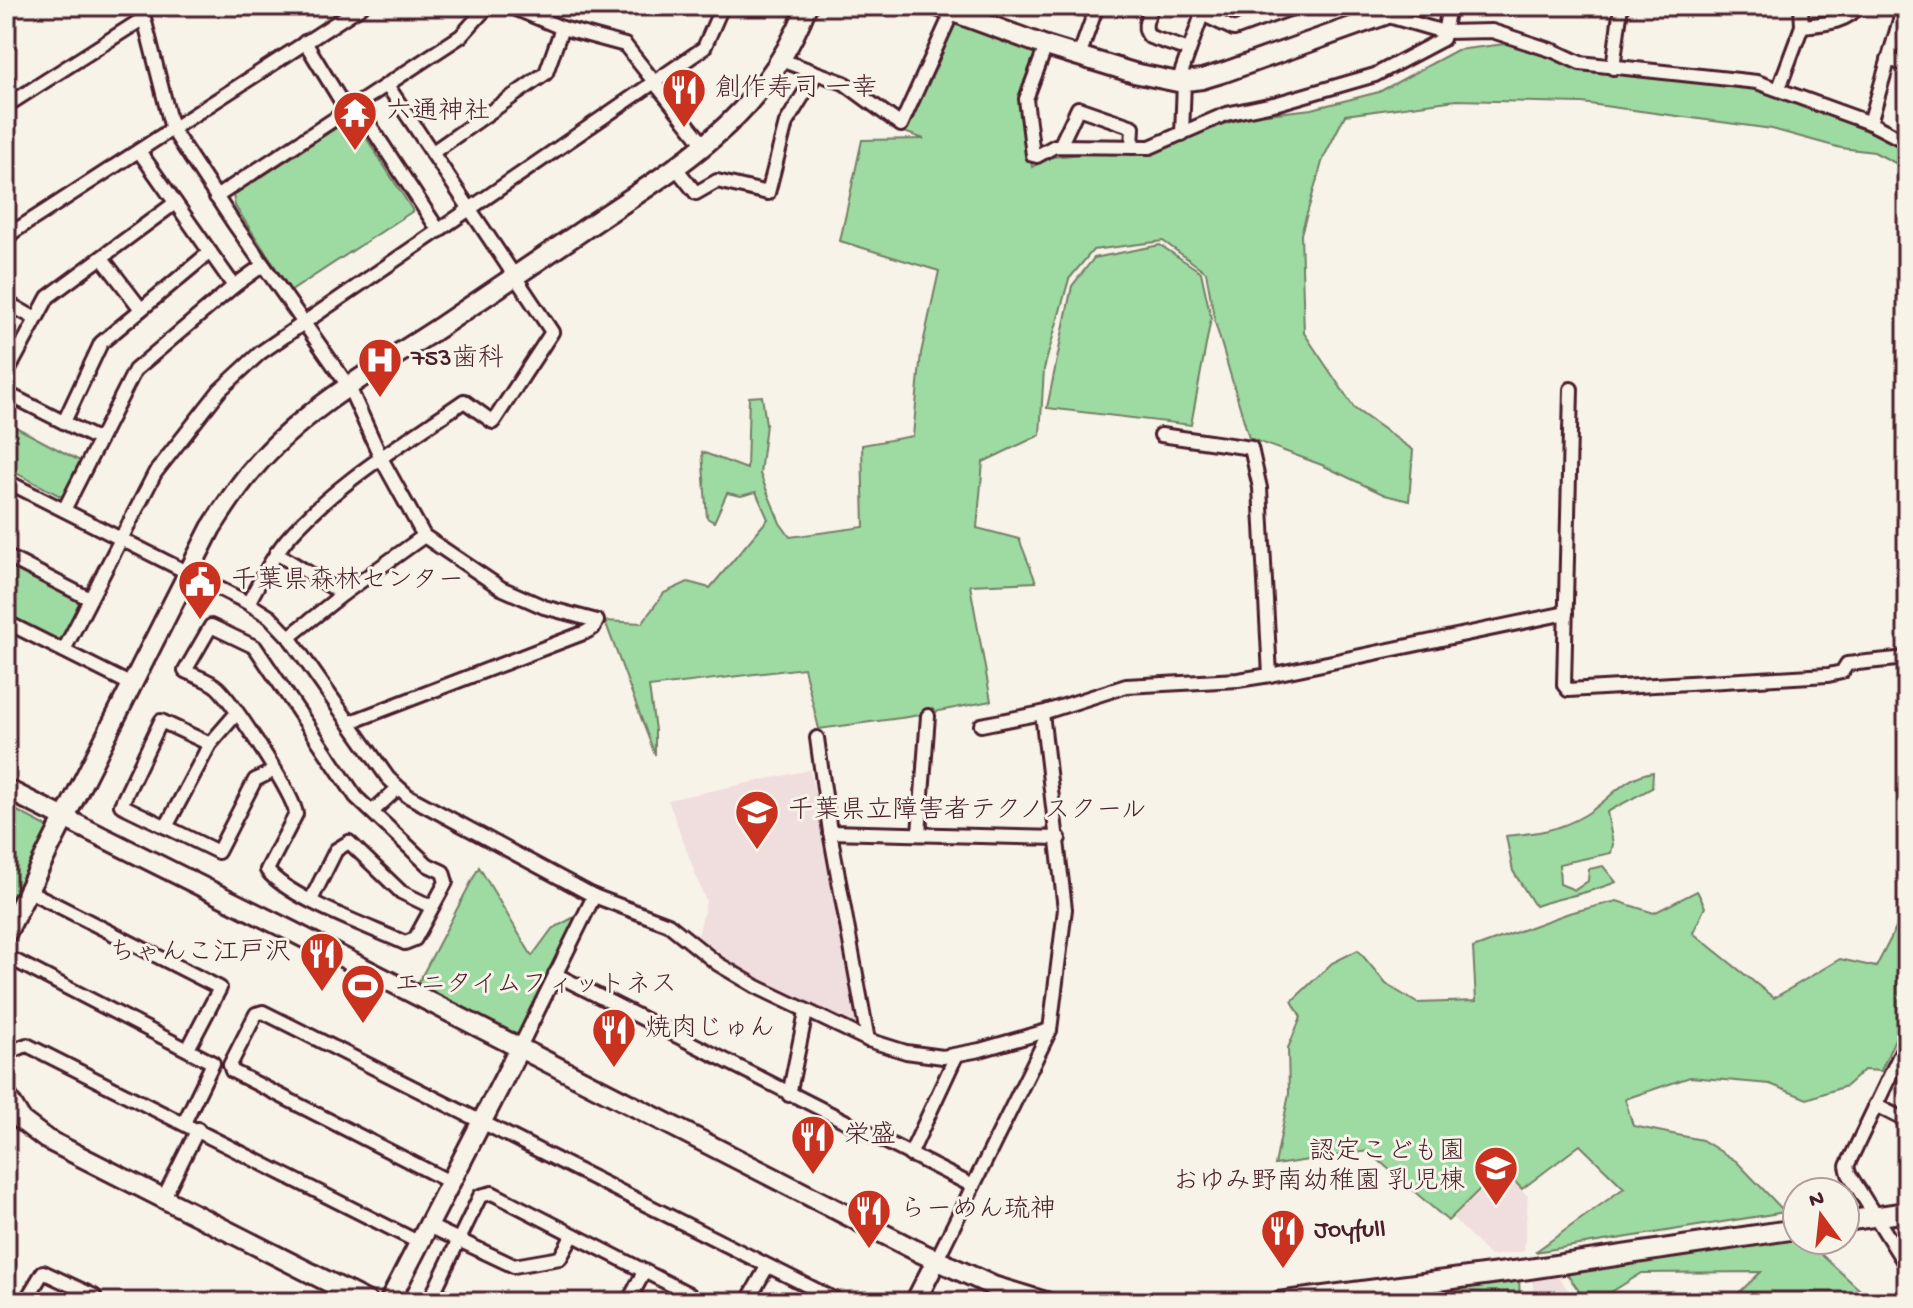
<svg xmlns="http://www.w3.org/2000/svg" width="1913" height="1308" viewBox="0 0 1913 1308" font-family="'Gochi Hand','Klee One',sans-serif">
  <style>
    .built { fill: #f0ddde }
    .green { fill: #9ddba2; stroke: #747d66; stroke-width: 2 }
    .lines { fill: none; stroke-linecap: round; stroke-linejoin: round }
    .street-casing { stroke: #4a1f2b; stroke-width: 18 }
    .secondary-casing { stroke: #4a1f2b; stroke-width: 24 }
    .street { stroke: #f7f3e8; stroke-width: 12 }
    .secondary { stroke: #f7f3e8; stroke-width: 18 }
    .labels { text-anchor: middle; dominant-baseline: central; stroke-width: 6; stroke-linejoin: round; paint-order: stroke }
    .poi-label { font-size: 26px; fill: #4a1f2b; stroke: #f7f3e8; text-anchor: start }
  </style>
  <rect width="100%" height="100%" fill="#f7f3e8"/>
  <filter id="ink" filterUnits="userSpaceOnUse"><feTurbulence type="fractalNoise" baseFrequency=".0125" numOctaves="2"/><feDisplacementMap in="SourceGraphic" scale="16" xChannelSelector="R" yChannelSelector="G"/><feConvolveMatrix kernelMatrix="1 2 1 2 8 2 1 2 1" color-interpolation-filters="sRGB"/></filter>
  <g filter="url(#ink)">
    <!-- built -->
    <g class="built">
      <polygon points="810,770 862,1029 860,1032 759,982 698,936 706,902 668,800"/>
      <polygon points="1501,1171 1528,1196 1524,1251 1490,1256 1453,1218"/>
      <polygon points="1558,1277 1578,1302 1533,1302 1533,1280"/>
    </g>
    <!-- green -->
    <g class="green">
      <polygon points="953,21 1039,52 1020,102 1032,167 1052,157 1093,153 1144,154 1217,126 1251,116 1312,109 1379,92 1457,50 1521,42 1573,65 1672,75 1803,97 1907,141 1907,169 1874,152 1841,148 1772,129 1582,103 1456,100 1345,115 1323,159 1301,234 1304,333 1355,409 1413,450 1409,501 1385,495 1322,465 1249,438 1215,322 1206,272 1163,241 1093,250 1069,279 1044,369 1040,435 983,462 977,528 1019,539 1036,582 970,585 991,701 908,717 819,729 804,668 649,687 655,730 655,755 605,621 642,623 664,593 688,582 710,588 768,519 756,492 741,496 727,493 714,522 707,518 702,452 747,469 749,397 762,396 766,424 760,474 780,523 790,537 864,527 862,445 913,436 921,353 939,271 840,241 862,140 924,139 904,132"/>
      <polygon points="353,117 413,211 291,291 235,206 233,195"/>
      <polygon points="1160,245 1201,272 1211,318 1191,425 1047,408 1072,286 1094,258"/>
      <polygon points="6,422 80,461 62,497 6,468"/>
      <polygon points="6,562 82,601 59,641 6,615"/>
      <path d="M1653,772L1652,788L1607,812L1613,844L1611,853L1559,864L1560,884L1575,890L1588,881L1589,869L1603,866L1616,882C1590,893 1562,897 1535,906L1513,871L1506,836C1536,833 1558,831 1585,815C1609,801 1624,776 1653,772Z"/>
      <polygon points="6,805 50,828 6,918"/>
      <polygon points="479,867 532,956 552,929 580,914 517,1037 416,987"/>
      <polygon points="1697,891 1705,907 1693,933 1774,998 1840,959 1876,967 1907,907 1907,1011 1881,1071 1864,1070 1846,1086 1807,1099 1770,1084 1690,1077 1625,1099 1633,1126 1702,1140 1736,1161 1785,1212 1535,1252 1624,1188 1580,1145 1522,1189 1501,1168 1448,1221 1368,1151 1275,1165 1289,1094 1288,1048 1301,1017 1292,1001 1332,963 1358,950 1386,984 1417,1003 1476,1001 1473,948 1569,913 1617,901 1654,913"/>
      <polygon points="1797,1235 1797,1240 1804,1240 1811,1245 1873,1302 1729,1302 1761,1272 1642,1273 1595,1302 1587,1302 1564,1270"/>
      <polygon points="1519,1277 1520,1302 1363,1302"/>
    </g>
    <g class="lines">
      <!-- street casing -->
      <g class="street-casing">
        <g id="street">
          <polyline points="136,6 144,18 172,129 233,222 349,387 381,458 424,536 501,588 544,607 597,621 593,628 586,632 351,722"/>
          <polyline points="509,6 562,28 625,45 705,146"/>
          <path d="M1152,6C1148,17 1141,27 1150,37L1189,50"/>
          <polyline points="1202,14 1234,29 1297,6"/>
          <polyline points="1385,15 1444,32 1492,31 1554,51 1580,63 1757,82 1870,123 1907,142"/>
          <path d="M1802,26C1820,24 1848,23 1858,6"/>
          <polyline points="305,42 347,111"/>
          <polyline points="1046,46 1026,99 1033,155 1037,156 1055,146 1150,147 1226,114 1278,103 1375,75 1443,39 1449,6"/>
          <polyline points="1079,56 1097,6"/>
          <polyline points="1888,59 1907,65"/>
          <polyline points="781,60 844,83 901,125 955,6"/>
          <polyline points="1613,68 1621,6"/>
          <polyline points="1178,82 1205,6"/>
          <polyline points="1779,88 1802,26 1801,6"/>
          <polyline points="356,104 439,231"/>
          <polyline points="6,106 144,18"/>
          <polyline points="1870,123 1904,6"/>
          <polyline points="1182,134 1184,82"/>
          <polyline points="1060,146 1078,108 1133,127 1132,147"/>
          <polyline points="139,151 210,252"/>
          <polyline points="433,152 546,73 562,28"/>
          <polyline points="676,168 696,193 717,181 768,193 786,123 816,74"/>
          <polyline points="216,197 461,36 488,6"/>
          <polyline points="6,240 13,232 362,6"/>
          <polyline points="102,258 141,309"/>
          <polyline points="6,302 34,318"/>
          <polyline points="6,375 48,297 175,203"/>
          <polyline points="1571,389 1564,685 1568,690 1828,675 1842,672 1847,664 1907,658"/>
          <polyline points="6,393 99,440"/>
          <polyline points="64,422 101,343 210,252 234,286"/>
          <polyline points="1161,435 1251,448 1260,488 1270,675"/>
          <polyline points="6,481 248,603 270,617 289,637 388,778 408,796 594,896 668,924 718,964 757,987 868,1040 906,1052 943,1057 980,1050 1050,1030"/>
          <polyline points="64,510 135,370 234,286 263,265"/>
          <polyline points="276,553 343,594"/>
          <polyline points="6,556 90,599"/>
          <path d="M248,603C260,582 271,558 287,539C337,482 402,444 464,401L493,422L552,332L387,85"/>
          <polyline points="6,622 130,684"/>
          <path d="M211,626L255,647L356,797L428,865L443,872L446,882L415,939L405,943C370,927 288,898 267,870L296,814C294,795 234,704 218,688C210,680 195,676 185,671Z"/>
          <polyline points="289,637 343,594 424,536"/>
          <polyline points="64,650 155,473 220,390 260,353 704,48 721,9 717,6"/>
          <polyline points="981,725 1042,713 1126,686 1238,680 1270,675 1566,613"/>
          <polyline points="817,738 830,832 868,1040"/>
          <polyline points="210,744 161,721 121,805 218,852 255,780 275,770"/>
          <polyline points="373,811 398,788"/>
          <polyline points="166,827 210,744 236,714"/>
          <polyline points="830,832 1059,838"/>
          <polyline points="919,834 928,716"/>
          <polyline points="27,890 220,988 188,1049"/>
          <polyline points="311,900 336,850 349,842 401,892 432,907"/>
          <polyline points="6,956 213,1063 184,1123"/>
          <polyline points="555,974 973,1186"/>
          <polyline points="1907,1040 1847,1166 1849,1174 1907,1267"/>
          <polyline points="519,1049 594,896"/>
          <polyline points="6,1053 27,1045 420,1243"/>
          <polyline points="789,1095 806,1012"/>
          <polyline points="1875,1105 1907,1121"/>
          <polyline points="910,1155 956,1056"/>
          <polyline points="450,1182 232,1071 230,1065 256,1014 263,1012 840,1302"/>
          <polyline points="164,1197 198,1129"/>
          <polyline points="429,1226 514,1266 560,1258 573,1235"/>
          <polyline points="936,1261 1050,1030 1065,909 1042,713"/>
          <polyline points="6,1262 8,1263 6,1268"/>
          <polyline points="435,1292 454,1302"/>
          <polyline points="25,1302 43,1272 94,1296 91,1302"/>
          <polyline points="429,1302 480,1196 492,1193 689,1294 686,1302"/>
          <polyline points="628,1302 644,1272"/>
          <polyline points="747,1302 767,1267"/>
        </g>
      </g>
      <!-- secondary casing -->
      <g class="secondary-casing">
        <g id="secondary">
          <polyline points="937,6 1046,46 1134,73 1178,82 1202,79 1225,72 1385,15 1386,6"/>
          <polyline points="6,789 291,931 919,1252 993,1286 1046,1302"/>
          <path d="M6,934L211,528C224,508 237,487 253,469C303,409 376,369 440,327C494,291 547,254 601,218C691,158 766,112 807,6"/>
          <polyline points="6,1095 21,1120 46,1139 368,1302"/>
          <polyline points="1845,1221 1907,1212"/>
          <polyline points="389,1302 519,1049"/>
          <polyline points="915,1302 936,1261"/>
          <polyline points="1278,1302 1529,1269 1797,1229"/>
        </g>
      </g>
      <!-- street -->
      <use href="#street" class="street"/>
      <!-- secondary -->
      <use href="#secondary" class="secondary"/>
    </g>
  </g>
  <!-- icons -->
  <defs>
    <g id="restaurant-pin" transform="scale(2.3)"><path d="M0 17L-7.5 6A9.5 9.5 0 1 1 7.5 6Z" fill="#c8321e" stroke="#f7f3e8"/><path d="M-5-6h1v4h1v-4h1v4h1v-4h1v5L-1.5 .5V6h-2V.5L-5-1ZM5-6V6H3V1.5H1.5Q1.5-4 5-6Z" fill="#fff"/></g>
    <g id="temple-pin" transform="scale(2.3)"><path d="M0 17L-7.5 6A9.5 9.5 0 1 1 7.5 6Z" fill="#c8321e" stroke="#f7f3e8"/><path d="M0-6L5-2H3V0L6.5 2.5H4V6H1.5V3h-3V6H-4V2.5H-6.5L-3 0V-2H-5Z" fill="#fff"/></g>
    <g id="hospital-pin" transform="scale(2.3)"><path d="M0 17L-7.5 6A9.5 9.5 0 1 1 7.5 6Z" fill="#c8321e" stroke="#f7f3e8"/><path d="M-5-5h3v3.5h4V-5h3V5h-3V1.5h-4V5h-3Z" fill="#fff"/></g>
    <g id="civic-pin" transform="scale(2.3)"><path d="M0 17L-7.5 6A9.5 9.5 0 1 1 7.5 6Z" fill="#c8321e" stroke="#f7f3e8"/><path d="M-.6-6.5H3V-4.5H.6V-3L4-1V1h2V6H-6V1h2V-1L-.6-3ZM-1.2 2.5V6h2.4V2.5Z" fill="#fff"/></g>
    <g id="university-pin" transform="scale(2.3)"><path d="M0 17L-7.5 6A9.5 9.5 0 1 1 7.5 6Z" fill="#c8321e" stroke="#f7f3e8"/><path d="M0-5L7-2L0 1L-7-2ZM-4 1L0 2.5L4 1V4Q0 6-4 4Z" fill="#fff"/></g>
    <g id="stadium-pin" transform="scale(2.3)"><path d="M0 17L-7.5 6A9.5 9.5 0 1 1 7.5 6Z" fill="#c8321e" stroke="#f7f3e8"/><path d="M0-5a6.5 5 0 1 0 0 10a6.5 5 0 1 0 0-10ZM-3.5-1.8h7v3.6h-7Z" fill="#fff"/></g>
    <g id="school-pin" transform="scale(2.3)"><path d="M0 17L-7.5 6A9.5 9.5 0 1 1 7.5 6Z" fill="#c8321e" stroke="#f7f3e8"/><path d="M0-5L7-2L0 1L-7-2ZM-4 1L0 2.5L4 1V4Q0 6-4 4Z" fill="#fff"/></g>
  </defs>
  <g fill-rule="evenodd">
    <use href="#restaurant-pin" x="684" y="90"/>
    <use href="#temple-pin" x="355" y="113"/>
    <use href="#hospital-pin" x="380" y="360"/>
    <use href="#civic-pin" x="200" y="582"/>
    <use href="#university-pin" x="757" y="812"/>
    <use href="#restaurant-pin" x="322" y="954"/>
    <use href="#stadium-pin" x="363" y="986"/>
    <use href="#restaurant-pin" x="614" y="1030"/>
    <use href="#restaurant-pin" x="813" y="1137"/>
    <use href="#school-pin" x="1496" y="1168"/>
    <use href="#restaurant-pin" x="869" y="1211"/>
    <use href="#restaurant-pin" x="1283" y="1231"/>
  </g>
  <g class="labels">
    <!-- poi labels -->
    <g class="poi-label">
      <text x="715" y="90">創作寿司 一幸</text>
      <text x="386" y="113">六通神社</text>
      <text x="411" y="360">753歯科</text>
      <text x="231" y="582">千葉県森林センター</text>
      <text x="788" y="812">千葉県立障害者テクノスクール</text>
      <text x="291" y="954" text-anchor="end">ちゃんこ江戸沢</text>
      <text x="394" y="986">エニタイムフィットネス</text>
      <text x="645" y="1030">焼肉じゅん</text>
      <text x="844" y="1137">栄盛</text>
      <text x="1465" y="1153" text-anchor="end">認定こども園<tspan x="1465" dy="30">おゆみ野南幼稚園 乳児棟</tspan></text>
      <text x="900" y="1211">らーめん琉神</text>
      <text x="1314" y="1231">Joyfull</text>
    </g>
  </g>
  <!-- margin -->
  <rect width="1913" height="1308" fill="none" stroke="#f7f3e8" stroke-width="32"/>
  <rect x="16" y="16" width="1881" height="1276" fill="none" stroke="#4a1f2b" stroke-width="3" filter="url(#ink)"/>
  <!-- north arrow -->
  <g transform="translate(1821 1216) rotate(345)"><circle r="38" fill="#f7f3e8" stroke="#b29e9c" stroke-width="2"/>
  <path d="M0-6L14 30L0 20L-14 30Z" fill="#c8321e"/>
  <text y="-12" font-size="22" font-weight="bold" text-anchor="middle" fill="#4a1f2b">N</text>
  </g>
</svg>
